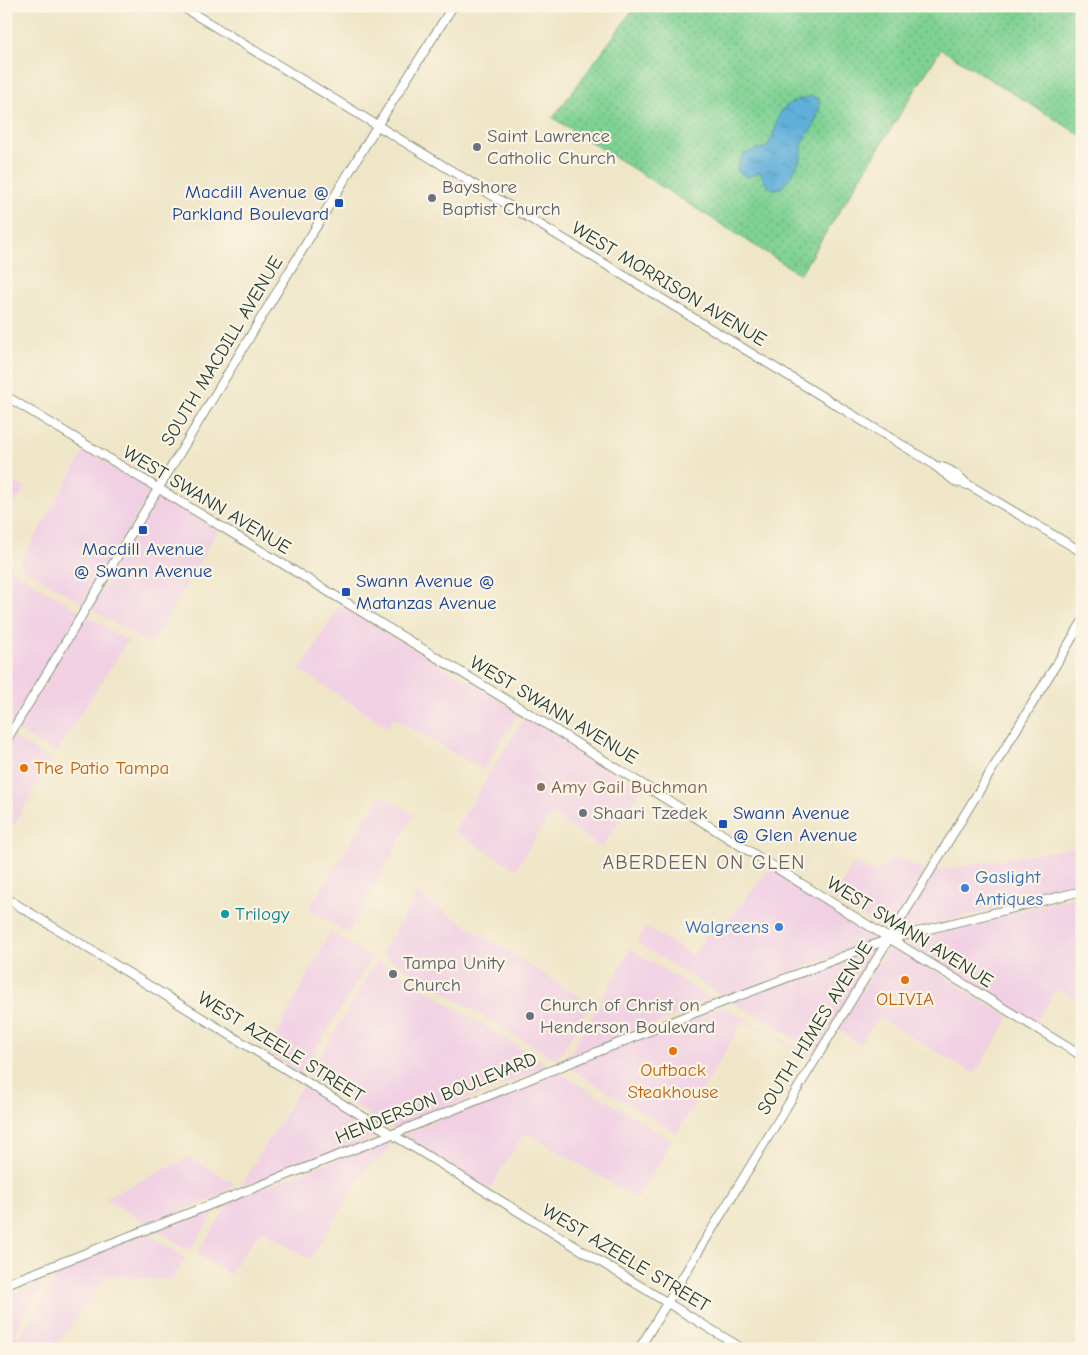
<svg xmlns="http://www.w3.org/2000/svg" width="1088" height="1355" viewBox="0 0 1088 1355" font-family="'Comic Neue',sans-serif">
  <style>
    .built { fill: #f1d0e4 }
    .grass { fill: url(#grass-dots); stroke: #4e8764 }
    .water { fill: url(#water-ripples); stroke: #3e7686 }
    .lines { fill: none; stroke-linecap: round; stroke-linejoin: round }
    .secondary-casing { stroke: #87927e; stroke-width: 10 }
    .secondary { stroke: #fff; stroke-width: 8 }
    .worship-dot { fill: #6b7280; stroke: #fcf5e5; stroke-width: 2 }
    .transit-dot { fill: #1a4fb4; stroke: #fcf5e5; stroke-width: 2 }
    .food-dot { fill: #e8710a; stroke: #fcf5e5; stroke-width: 2 }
    .education-dot { fill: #8d6e63; stroke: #fcf5e5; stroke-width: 2 }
    .shop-dot { fill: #3f7fe0; stroke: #fcf5e5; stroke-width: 2 }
    .culture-dot { fill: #0f9aa8; stroke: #fcf5e5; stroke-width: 2 }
    .labels { text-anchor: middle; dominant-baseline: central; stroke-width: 4.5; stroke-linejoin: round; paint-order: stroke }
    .worship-label { font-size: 19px; fill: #5b616d; stroke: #fcf5e5; text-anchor: start }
    .transit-label { font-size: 19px; fill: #164399; stroke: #fcf5e5; text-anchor: start }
    .street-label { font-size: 19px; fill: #1f3d34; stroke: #fcf5e5 }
    .food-label { font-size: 19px; fill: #c56008; stroke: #fcf5e5 }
    .education-label { font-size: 19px; fill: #785e54; stroke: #fcf5e5; text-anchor: start }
    .shop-label { font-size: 19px; fill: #366cbe; stroke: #fcf5e5; text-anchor: start }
    .culture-label { font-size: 19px; fill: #0d838f; stroke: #fcf5e5; text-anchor: start }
    .neighbourhood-label { font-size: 20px; letter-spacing: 1px; fill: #636365; stroke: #fcf5e5 }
  </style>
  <defs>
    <pattern id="grass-dots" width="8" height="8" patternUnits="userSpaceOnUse" patternTransform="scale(1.25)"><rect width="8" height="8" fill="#7ed193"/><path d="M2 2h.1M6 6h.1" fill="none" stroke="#67ab79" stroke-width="1.8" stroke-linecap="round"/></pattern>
    <pattern id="water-ripples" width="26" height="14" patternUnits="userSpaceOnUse" patternTransform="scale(1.25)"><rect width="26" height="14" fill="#5eafd9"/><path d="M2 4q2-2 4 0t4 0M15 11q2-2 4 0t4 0" fill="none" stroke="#4d90b1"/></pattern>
  </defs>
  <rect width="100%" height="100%" fill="#fcf5e5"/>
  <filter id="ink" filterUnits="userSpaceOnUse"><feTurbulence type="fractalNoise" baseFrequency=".02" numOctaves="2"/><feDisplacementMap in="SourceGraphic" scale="10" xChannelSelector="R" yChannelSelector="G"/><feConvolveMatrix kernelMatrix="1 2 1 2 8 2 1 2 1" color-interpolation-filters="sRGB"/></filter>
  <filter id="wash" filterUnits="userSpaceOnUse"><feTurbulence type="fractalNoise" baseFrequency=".0096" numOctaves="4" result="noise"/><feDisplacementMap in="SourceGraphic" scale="20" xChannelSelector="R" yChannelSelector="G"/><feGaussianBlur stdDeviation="1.12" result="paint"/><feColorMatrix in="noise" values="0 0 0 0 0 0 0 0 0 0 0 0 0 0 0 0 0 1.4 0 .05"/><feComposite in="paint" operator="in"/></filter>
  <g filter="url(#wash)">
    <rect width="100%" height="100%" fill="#efe6c8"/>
    <!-- built -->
    <g class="built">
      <polygon points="85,450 152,490 84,604 19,565"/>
      <polygon points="6,477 25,488 6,517"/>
      <polygon points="158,494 218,530 151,645 90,608"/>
      <polygon points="6,566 80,611 11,726 6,723"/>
      <polygon points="340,604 519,712 483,770 394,718 388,727 300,670"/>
      <polygon points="86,615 128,641 56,753 17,730"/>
      <polygon points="526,716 642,788 602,848 551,813 516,869 454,831"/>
      <polygon points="13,737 51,760 6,839 6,748"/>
      <polygon points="381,795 414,815 348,933 309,909"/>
      <polygon points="1082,846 1082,887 897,933 934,871"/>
      <polygon points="897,857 926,870 888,933 833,899 854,863 875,872"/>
      <polygon points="770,868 880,938 724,997 636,942 646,927 693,956 714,923 726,923"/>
      <polygon points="417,894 591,1004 557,1061 382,954"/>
      <polygon points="1082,895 1082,1003 1057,989 1035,1023 900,940"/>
      <polygon points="330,931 372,957 301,1074 267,1053"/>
      <polygon points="890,944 1010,1017 975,1074 879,1018 860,1044 839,1030"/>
      <polygon points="881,946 816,1050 732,1002"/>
      <polygon points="631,949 714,1001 567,1059"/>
      <polygon points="378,960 549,1066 394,1130 308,1077"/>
      <polygon points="722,1006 812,1057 811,1060 744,1020 677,1133 567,1067"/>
      <polygon points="557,1071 672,1140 638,1199 525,1132 490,1189 402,1135"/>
      <polygon points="303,1084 384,1134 239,1189"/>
      <polygon points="390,1139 391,1144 382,1158 371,1162 310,1259 261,1230 229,1274 197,1254 232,1199"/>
      <polygon points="190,1157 234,1183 227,1193 147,1224 105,1198"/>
      <polygon points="220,1204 190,1251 155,1229"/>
      <polygon points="146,1233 186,1258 172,1280 108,1275 58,1342 68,1349 44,1349 20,1335 63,1265"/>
      <polygon points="45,1283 13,1334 38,1349 6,1349 6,1296 34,1285"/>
    </g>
    <!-- grass -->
    <polygon class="grass" points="636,6 1082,6 1082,136 941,49 800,274 553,118"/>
    <!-- water -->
    <path class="water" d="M812,96L819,99L820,107L813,127L803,141L801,158L790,178L781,188L774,189L767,185L760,172C750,177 745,178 737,170C741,150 748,152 766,148C785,122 766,106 812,96Z"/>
  </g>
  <g filter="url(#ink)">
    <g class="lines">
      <!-- secondary casing -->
      <g class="secondary-casing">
        <g id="secondary">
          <polyline points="181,6 930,462 956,482 969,485 1082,552"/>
          <polyline points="6,396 525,711 874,929 1082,1056"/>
          <path d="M936,466C949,467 959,476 968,485"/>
          <polyline points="6,741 377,126 453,6"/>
          <polyline points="6,898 743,1349"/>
          <polyline points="6,1284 393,1134 689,1015 889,939 1082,891"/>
          <polyline points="639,1349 1082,622"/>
        </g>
      </g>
      <!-- secondary -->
      <use href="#secondary" class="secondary"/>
    </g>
  </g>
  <!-- markers -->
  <g class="worship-dot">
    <circle cx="477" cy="147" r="5"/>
    <circle cx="432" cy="198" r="5"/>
    <circle cx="583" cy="813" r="5"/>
    <circle cx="393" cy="974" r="5"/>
    <circle cx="530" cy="1016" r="5"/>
  </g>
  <g class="transit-dot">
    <rect x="334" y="198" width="10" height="10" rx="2.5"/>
    <rect x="138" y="525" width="10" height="10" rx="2.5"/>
    <rect x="341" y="587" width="10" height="10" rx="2.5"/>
    <rect x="718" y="819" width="10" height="10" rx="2.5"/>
  </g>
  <g class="food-dot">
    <circle cx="24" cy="768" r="5"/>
    <circle cx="905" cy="980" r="5"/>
    <circle cx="673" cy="1051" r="5"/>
  </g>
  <circle class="education-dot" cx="541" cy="787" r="5"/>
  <g class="shop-dot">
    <circle cx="965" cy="888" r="5"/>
    <circle cx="779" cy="927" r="5"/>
  </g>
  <circle class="culture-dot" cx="225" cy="914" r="5"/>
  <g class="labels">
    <!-- worship labels -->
    <g class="worship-label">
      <text x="487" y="136">Saint Lawrence<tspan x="487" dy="22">Catholic Church</tspan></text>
      <text x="442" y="187">Bayshore<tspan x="442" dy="22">Baptist Church</tspan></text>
      <text x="593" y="813">Shaari Tzedek</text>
      <text x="403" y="963">Tampa Unity<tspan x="403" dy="22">Church</tspan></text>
      <text x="540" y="1005">Church of Christ on<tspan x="540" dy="22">Henderson Boulevard</tspan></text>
    </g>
    <!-- transit labels -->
    <g class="transit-label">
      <text x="329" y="192" text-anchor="end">Macdill Avenue @<tspan x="329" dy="22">Parkland Boulevard</tspan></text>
      <text x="143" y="549" text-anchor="middle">Macdill Avenue<tspan x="143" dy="22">@ Swann Avenue</tspan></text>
      <text x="356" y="581">Swann Avenue @<tspan x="356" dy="22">Matanzas Avenue</tspan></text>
      <text x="733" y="813">Swann Avenue<tspan x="733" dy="22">@ Glen Avenue</tspan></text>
    </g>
    <!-- street labels -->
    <g class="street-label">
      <text transform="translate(669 284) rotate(31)">WEST MORRISON AVENUE</text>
      <text transform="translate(222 351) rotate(-59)">SOUTH MACDILL AVENUE</text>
      <text transform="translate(207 500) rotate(31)">WEST SWANN AVENUE</text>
      <text transform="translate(554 710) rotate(31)">WEST SWANN AVENUE</text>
      <text transform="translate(910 932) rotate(32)">WEST SWANN AVENUE</text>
      <text transform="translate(815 1028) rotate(-58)">SOUTH HIMES AVENUE</text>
      <text transform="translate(281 1047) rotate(32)">WEST AZEELE STREET</text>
      <text transform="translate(436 1098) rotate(-22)">HENDERSON BOULEVARD</text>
      <text transform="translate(626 1258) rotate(31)">WEST AZEELE STREET</text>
    </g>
    <!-- food labels -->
    <g class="food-label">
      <text x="34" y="768" text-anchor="start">The Patio Tampa</text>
      <text x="905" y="999">OLIVIA</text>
      <text x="673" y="1070">Outback<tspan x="673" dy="22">Steakhouse</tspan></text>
    </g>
    <!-- education labels -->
    <g class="education-label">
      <text x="551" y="787">Amy Gail Buchman</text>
    </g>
    <!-- shop labels -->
    <g class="shop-label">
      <text x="975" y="877">Gaslight<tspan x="975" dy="22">Antiques</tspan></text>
      <text x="769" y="927" text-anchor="end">Walgreens</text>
    </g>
    <!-- culture labels -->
    <g class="culture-label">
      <text x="235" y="914">Trilogy</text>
    </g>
    <!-- neighbourhood labels -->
    <g class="neighbourhood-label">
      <text x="704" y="862">ABERDEEN ON GLEN</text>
    </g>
  </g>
  <!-- margin -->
  <rect width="1088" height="1355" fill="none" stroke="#fcf5e5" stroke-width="25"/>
</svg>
